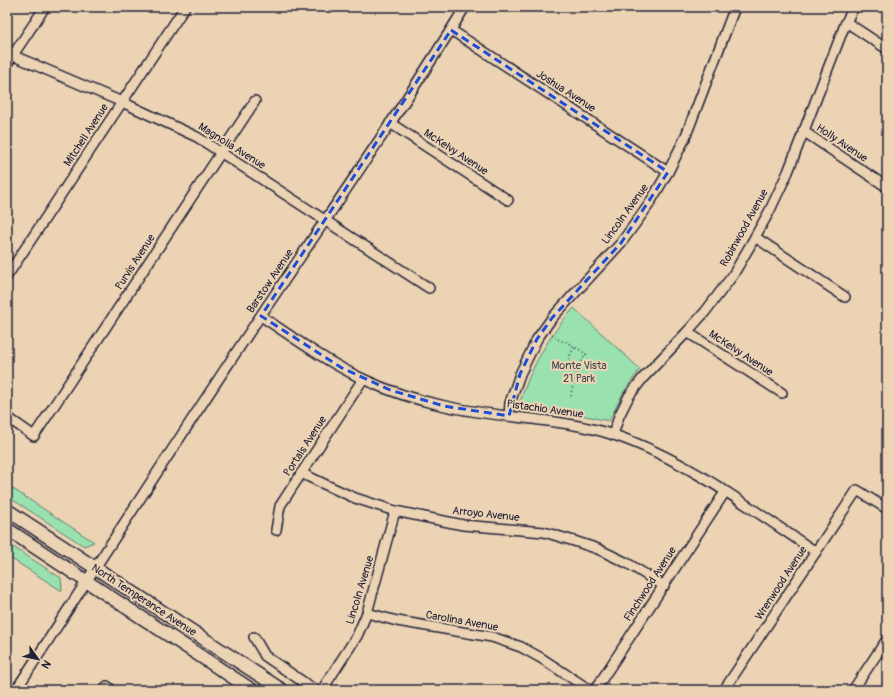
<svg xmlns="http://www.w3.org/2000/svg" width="894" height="697" viewBox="0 0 894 697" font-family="Pangolin,sans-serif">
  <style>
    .green { fill: #99e1af; stroke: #5e8275 }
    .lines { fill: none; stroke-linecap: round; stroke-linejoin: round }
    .minor-casing { stroke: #22223b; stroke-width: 12 }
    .major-casing { stroke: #22223b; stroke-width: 15 }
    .path { stroke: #22223b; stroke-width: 1.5; stroke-dasharray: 1 3; stroke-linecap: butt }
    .minor { stroke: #ebd3b3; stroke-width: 9 }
    .major { stroke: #ebd3b3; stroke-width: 12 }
    .marked { fill: none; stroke: #1d4ed8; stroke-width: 3; stroke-dasharray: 8 5; stroke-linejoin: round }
    .labels { text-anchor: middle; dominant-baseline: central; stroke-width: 4; stroke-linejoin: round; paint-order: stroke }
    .street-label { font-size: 11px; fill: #22223b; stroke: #ebd3b3 }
    .park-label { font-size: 11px; fill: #3a4852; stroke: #ebd3b3 }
  </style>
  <rect width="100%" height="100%" fill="#ebd3b3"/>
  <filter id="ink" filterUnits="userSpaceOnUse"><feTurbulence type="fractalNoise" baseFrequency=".025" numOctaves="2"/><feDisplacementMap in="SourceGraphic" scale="8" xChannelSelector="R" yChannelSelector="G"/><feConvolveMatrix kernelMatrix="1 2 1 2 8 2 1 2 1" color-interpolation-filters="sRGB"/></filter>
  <g filter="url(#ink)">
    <!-- green -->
    <g class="green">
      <path d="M574,308L640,369L623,393L609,421L562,411L523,406L520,402C531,367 549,335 574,308Z"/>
      <polygon points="7,485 94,542 84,546 7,496"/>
      <polygon points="7,543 61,578 62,591 7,556"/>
    </g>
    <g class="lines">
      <!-- minor casing -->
      <g class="minor-casing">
        <g id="minor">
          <polyline points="846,22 887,49"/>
          <polyline points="451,30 668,172"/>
          <polyline points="7,53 122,102 197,137 429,288"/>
          <polyline points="7,64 45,7"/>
          <polyline points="390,123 508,200"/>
          <polyline points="803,131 887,187"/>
          <polyline points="755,237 845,297"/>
          <polyline points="7,276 185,7"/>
          <path d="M261,316C294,338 327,362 363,379C388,391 417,400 445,406C501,419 559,417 614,435C688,460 751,509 816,552"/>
          <polyline points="687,332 782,393"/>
          <polyline points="509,416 510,403 520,374 537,339 552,318 621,243 648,206 668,172 685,138 735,7"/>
          <polyline points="7,417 34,436 255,101"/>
          <polyline points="613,435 619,416 629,396 643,378 687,332 705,312 733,275 755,237 769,212 788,172 846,22 854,7"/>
          <polyline points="301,473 324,484 355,498 395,511 463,525 544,532 574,541 598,549 627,563 664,586"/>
          <polyline points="276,530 280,506 363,379"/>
          <polyline points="367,613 397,621 492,637 521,647 541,658 590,690"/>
          <polyline points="254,637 265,656 315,690"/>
          <path d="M16,690C97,565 178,439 261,315C330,213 400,112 465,7"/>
          <polyline points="104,690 107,686 112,690"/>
          <polyline points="322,690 357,636 367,613 395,511"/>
          <polyline points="595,690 725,492"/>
          <polyline points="724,690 857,490 887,509"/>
          <polyline points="853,690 887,639"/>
        </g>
      </g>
      <!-- major casing -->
      <g class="major-casing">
        <g id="major">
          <polyline points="7,510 282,690"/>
          <polyline points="7,529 252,690"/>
        </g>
      </g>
      <!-- path -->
      <g class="path">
        <path d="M552,334L559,340L567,342L574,347L577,348L586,354C579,364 571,386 571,398"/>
        <path d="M575,348C567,356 567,363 578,369"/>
      </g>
      <!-- minor -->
      <use href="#minor" class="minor"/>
      <!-- major -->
      <use href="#major" class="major"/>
    </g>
  </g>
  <!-- marked area -->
  <path class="marked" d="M451,30L668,172L621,243L552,318L537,339L520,374L509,416L444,406L390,390L342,368L261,316Z"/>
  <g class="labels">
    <!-- street labels -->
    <g class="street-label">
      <text transform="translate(566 91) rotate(33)">Joshua Avenue</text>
      <text transform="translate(86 135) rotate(-57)">Mitchell Avenue</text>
      <text transform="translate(842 143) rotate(34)">Holly Avenue</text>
      <text transform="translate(232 146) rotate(32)">Magnolia Avenue</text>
      <text transform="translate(456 152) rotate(33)">McKelvy Avenue</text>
      <text transform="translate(625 214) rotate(-54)">Lincoln Avenue</text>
      <text transform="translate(744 228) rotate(-61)">Robinwood Avenue</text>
      <text transform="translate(135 262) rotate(-57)">Purvis Avenue</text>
      <text transform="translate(270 281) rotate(-56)">Barstow Avenue</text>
      <text transform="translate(741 353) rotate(33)">McKelvy Avenue</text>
      <text transform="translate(545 409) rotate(8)">Pistachio Avenue</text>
      <text transform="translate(305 446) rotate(-57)">Portals Avenue</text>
      <text transform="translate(486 514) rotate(6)">Arroyo Avenue</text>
      <text transform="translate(781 583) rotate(-57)">Wrenwood Avenue</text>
      <text transform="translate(650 584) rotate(-57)">Finchwood Avenue</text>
      <text transform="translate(360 590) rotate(-73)">Lincoln Avenue</text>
      <text transform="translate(144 600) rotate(33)">North Temperance Avenue</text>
      <text transform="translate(462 621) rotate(10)">Carolina Avenue</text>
    </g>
    <!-- park labels -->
    <g class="park-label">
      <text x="579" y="365">Monte Vista<tspan x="579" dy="13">21 Park</tspan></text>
    </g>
  </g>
  <!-- margin -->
  <rect width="894" height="697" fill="none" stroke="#ebd3b3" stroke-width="24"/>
  <rect x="12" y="12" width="870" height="673" fill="none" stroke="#22223b" stroke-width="1.5" filter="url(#ink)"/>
  <!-- north arrow -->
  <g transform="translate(38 659) rotate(123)" stroke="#ebd3b3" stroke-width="3" paint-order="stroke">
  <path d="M0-3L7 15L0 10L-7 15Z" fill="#22223b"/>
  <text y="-6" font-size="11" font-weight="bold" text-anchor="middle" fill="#22223b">N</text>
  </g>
</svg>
